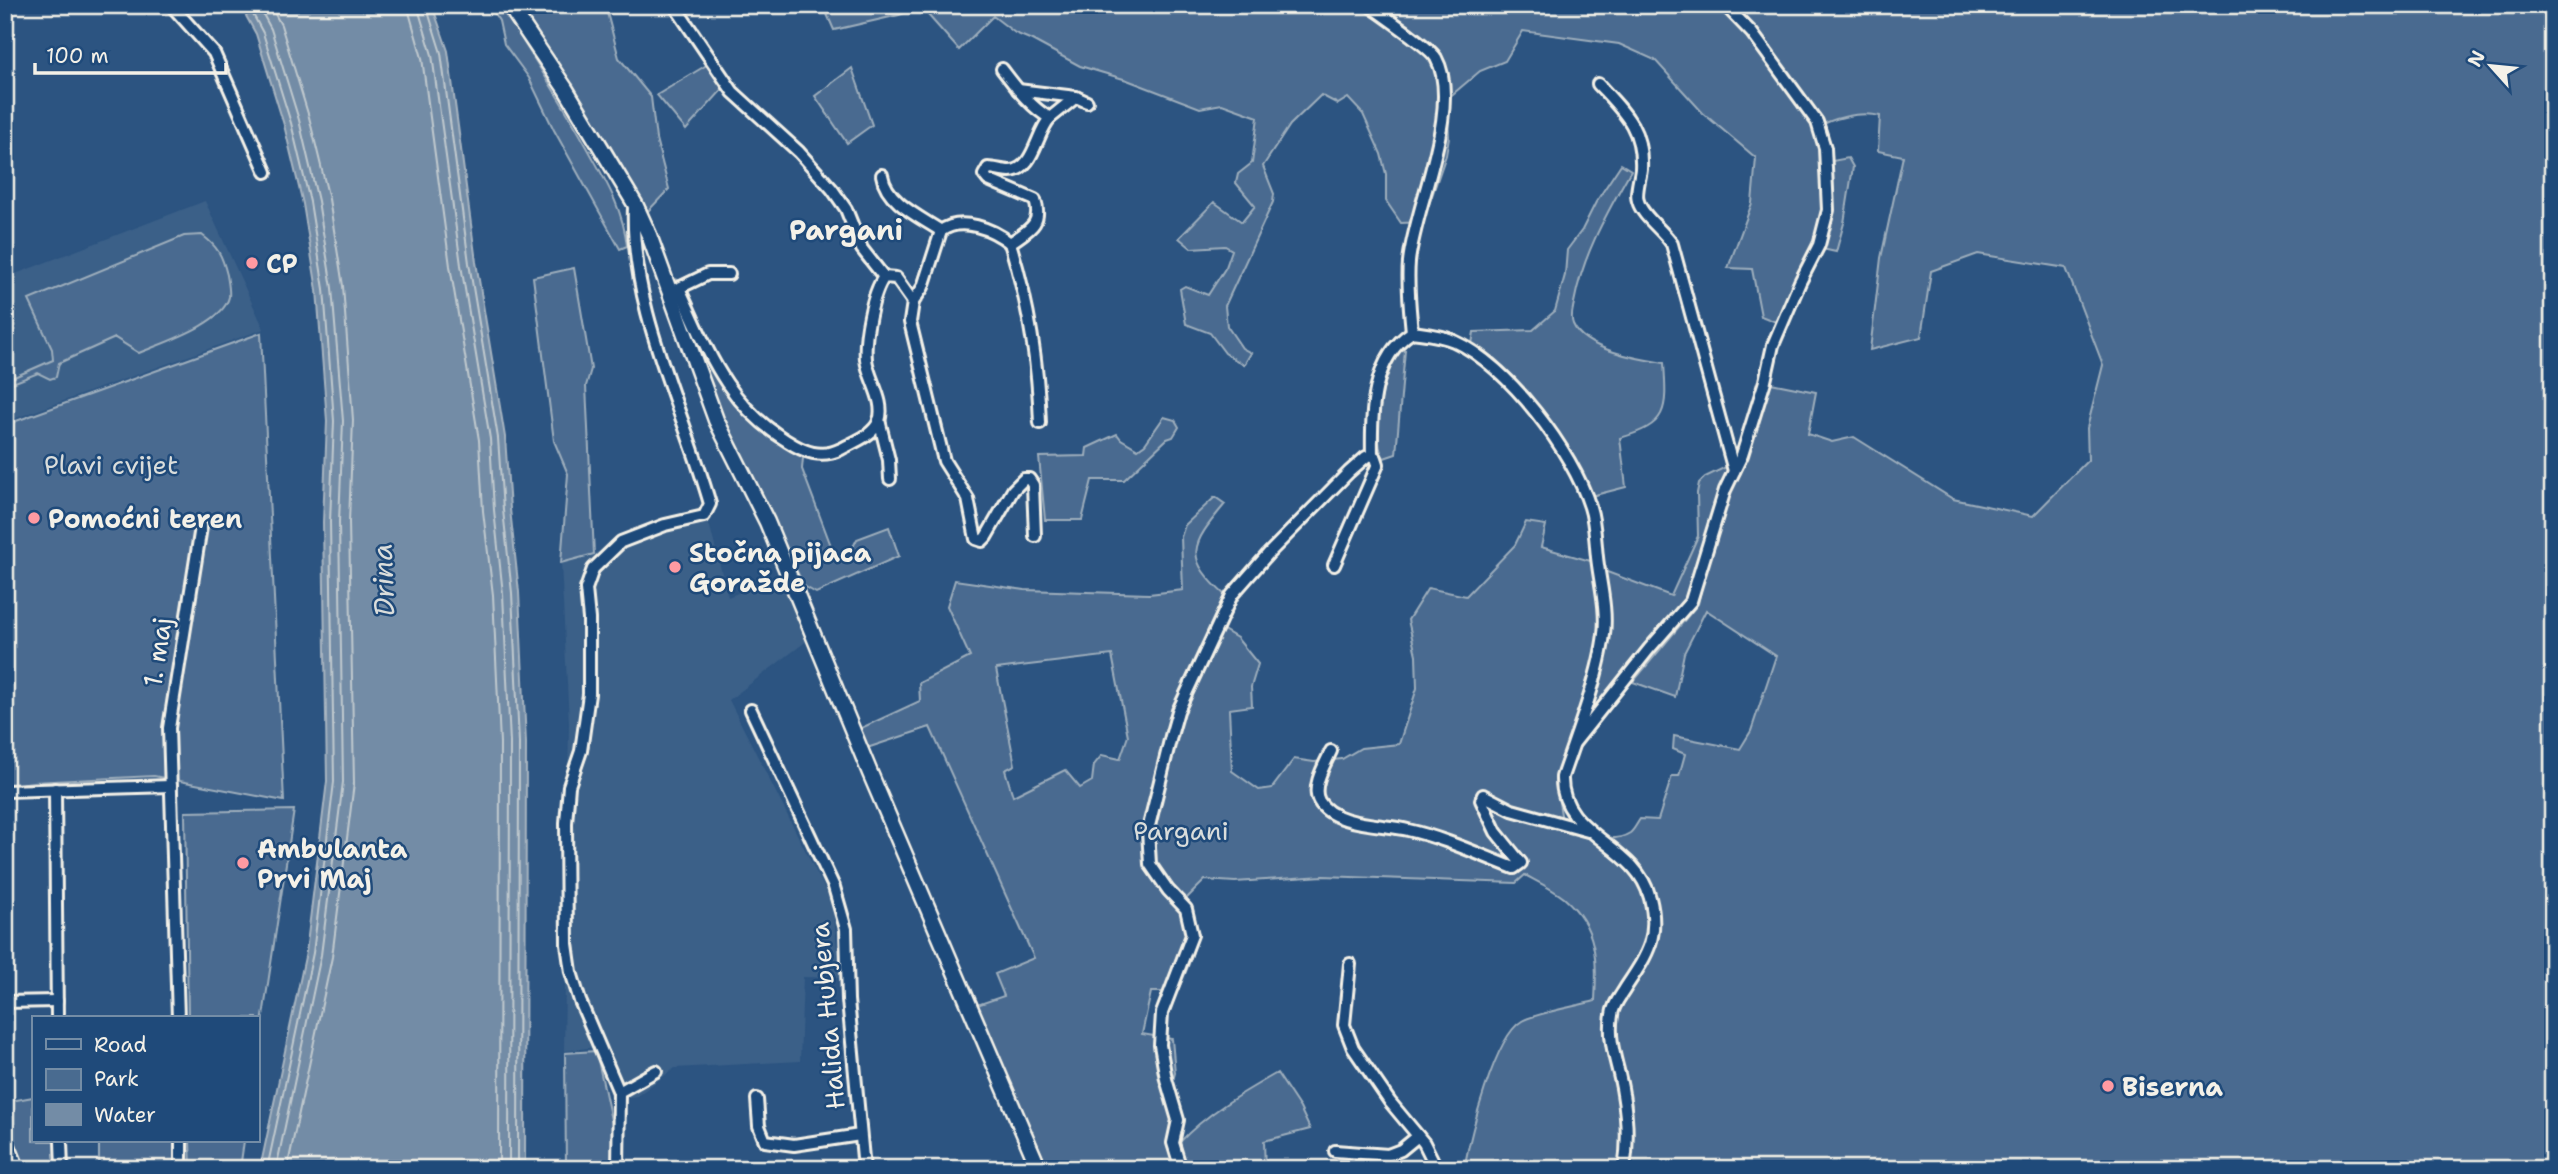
<svg xmlns="http://www.w3.org/2000/svg" width="2558" height="1174" viewBox="0 0 2558 1174" font-family="'Shantell Sans',sans-serif">
  <style>
    .built { fill: #3b6088 }
    .green { fill: #496b90; stroke: #9eaebc; stroke-width: 2; fill-rule: evenodd }
    .water { fill: #738ca6; stroke: #a7b4c0; stroke-width: 2 }
    .lines { fill: none; stroke-linecap: round; stroke-linejoin: round }
    .shore { stroke: #c0c9ce; stroke-width: 2 }
    .street-casing { stroke: #f4f1e8; stroke-width: 16 }
    .secondary-casing { stroke: #f4f1e8; stroke-width: 19 }
    .primary-casing { stroke: #f4f1e8; stroke-width: 21 }
    .street { stroke: #1f4a7a; stroke-width: 10 }
    .secondary { stroke: #1f4a7a; stroke-width: 14 }
    .primary { stroke: #1f4a7a; stroke-width: 16 }
    .poi-dot { fill: #ff9aa2; stroke: #1f4a7a; stroke-width: 2.5 }
    .labels { text-anchor: middle; dominant-baseline: central; stroke-width: 5; stroke-linejoin: round; paint-order: stroke }
    .poi-label { font-size: 26px; font-weight: bold; fill: #f4f1e8; stroke: #1f4a7a; text-anchor: start }
    .park-label { font-size: 26px; fill: #dadddb; stroke: #1f4a7a }
    .street-label { font-size: 26px; fill: #f4f1e8; stroke: #1f4a7a }
    .neighbourhood-label { font-size: 28px; font-weight: bold; fill: #f4f1e8; stroke: #1f4a7a }
    .water-label { font-size: 28px; font-style: italic; fill: #dadddb; stroke: #1f4a7a }
  </style>
  <rect width="100%" height="100%" fill="#2c5481"/>
  <filter id="ink" filterUnits="userSpaceOnUse"><feTurbulence type="fractalNoise" baseFrequency=".0143" numOctaves="2"/><feDisplacementMap in="SourceGraphic" scale="14" xChannelSelector="R" yChannelSelector="G"/><feConvolveMatrix kernelMatrix="1 2 1 2 8 2 1 2 1" color-interpolation-filters="sRGB"/></filter>
  <g filter="url(#ink)">
    <!-- built -->
    <g class="built">
      <polygon points="205,201 264,329 5,422 5,278"/>
      <polygon points="704,520 710,527 728,597 780,576 808,640 729,700 833,905 840,978 803,977 800,1061 675,1068 637,1096 612,1100 596,1047 564,1051 569,723 561,563"/>
    </g>
    <!-- green -->
    <g class="green">
      <path d="M489,5H500C530,52 560,98 587,147C605,180 623,208 627,246L620,249L554,130L529,78L504,44L499,21Z"/>
      <polygon points="520,5 605,5 619,58 651,97 656,139 669,189 648,211 609,144"/>
      <path d="M823,5H2553V1169H1464C1470,1137 1494,1037 1522,1021C1536,1013 1577,1006 1595,1001C1597,960 1598,927 1564,898C1553,889 1538,882 1525,875L1516,883L1323,876L1235,882L1205,880L1186,899C1206,929 1191,962 1177,992H1151L1142,1034L1172,1039L1175,1073L1167,1103L1173,1122L1168,1137L1179,1143C1207,1113 1242,1093 1277,1073L1300,1108L1310,1129L1264,1141L1265,1169H1096L1092,1163L1078,1169H1048L977,1005L1004,996L995,974L1034,958L930,727L867,748L859,729L920,701L919,683L970,657L947,606L955,580L1025,590L1149,594L1183,590L1181,537L1185,525L1215,497L1225,504C1190,546 1183,557 1227,597L1215,625L1237,638L1258,664L1251,687L1252,706L1229,709L1232,771L1259,790L1272,788L1294,759L1314,762L1342,759L1361,748L1399,744L1417,688L1416,655L1408,620L1428,588L1466,596L1515,545L1526,522L1546,525L1541,547L1605,565L1607,572L1671,596L1698,536L1697,493L1699,483L1705,477L1728,466L1729,472L1689,595L1567,745L1556,784L1563,827C1582,834 1611,845 1630,833C1634,830 1637,823 1640,819L1658,820L1672,776H1679L1685,754L1673,749L1674,736L1740,749L1751,731L1776,656L1706,610L1684,653L1675,697L1633,682L1698,604L1707,564L1732,488L1747,458L1771,383L1816,392L1808,434L1832,442L1854,437L1953,499L2033,516L2088,460L2087,428L2103,365L2066,268L1978,254L1931,271L1921,337L1870,350L1881,258L1903,156L1878,151L1880,116C1859,111 1832,118 1814,129L1820,146L1823,210L1815,245L1776,322L1761,316L1752,269L1728,268L1752,203L1756,158L1703,113L1655,60L1619,44L1523,31L1505,61L1480,71L1447,99L1449,137L1446,155L1423,222L1401,223L1386,201V174L1381,154L1363,114L1348,98L1338,104L1321,95L1290,125L1263,166L1274,194L1273,202L1225,306L1227,326L1242,348L1251,353L1244,365L1225,353L1210,333L1186,324L1180,289L1185,286L1208,295L1226,267L1232,250L1225,246L1191,248L1179,238L1214,202L1242,222L1255,206L1236,183L1238,174L1252,163L1258,117L1222,104L1200,108L1127,80L1080,66L1032,40L1015,33L993,16L959,50L921,7L899,15L834,30ZM1112,655L1128,736L1120,759L1102,755L1094,765L1092,781L1080,788L1065,770L1013,796L1005,770L1015,765L996,669Z"/>
      <polygon points="715,60 730,81 686,130 657,95"/>
      <polygon points="852,68 872,125 847,143 815,96"/>
      <polygon points="1848,158 1853,167 1844,223 1836,252 1822,249 1831,168 1832,161"/>
      <path d="M1621,164L1631,170C1607,213 1583,254 1574,303C1573,309 1570,317 1573,324C1584,350 1639,359 1664,363C1667,410 1669,424 1620,438L1626,487L1591,496L1563,440L1529,398L1472,344L1474,332L1533,330L1555,311L1565,275L1567,250L1582,230L1596,202Z"/>
      <path d="M202,235C218,247 222,255 227,275C228,282 230,290 229,297C223,324 162,343 139,353L115,338L59,363L56,377L50,379L38,373L5,386V381L53,360L52,349L29,300L184,236Z"/>
      <polygon points="574,268 591,369 586,386 594,554 561,563 568,474 554,441 533,277"/>
      <path d="M671,277L680,281C693,307 703,335 717,360C737,397 769,424 804,447L802,469L833,551L839,553L853,547L857,539L889,527L899,556L816,593L804,586L714,399Z"/>
      <polygon points="261,333 284,801 154,776 33,782 5,786 5,425"/>
      <path d="M1399,350H1405L1396,454L1384,458C1378,449 1379,441 1379,431C1378,400 1385,377 1399,350Z"/>
      <polygon points="1164,417 1175,420 1179,427 1173,437 1167,439 1124,480 1092,480 1082,520 1045,520 1039,457 1086,456 1087,448 1117,434 1121,439 1138,449 1145,444"/>
      <polygon points="294,810 257,1057 257,1018 188,1018 185,812"/>
      <polygon points="596,1051 616,1143 614,1169 566,1169 565,1053"/>
      <polygon points="33,1097 33,1141 57,1141 58,1169 25,1169 5,1115 5,1102"/>
      <polygon points="99,1141 178,1141 178,1163 99,1164"/>
      <polygon points="190,1141 244,1141 240,1169 191,1169"/>
    </g>
    <!-- water -->
    <polygon class="water" points="240,5 432,5 448,51 476,262 505,437 510,509 519,592 526,743 525,1169 260,1169 306,952 327,781 323,522 327,421 317,290 303,204 284,125 256,34"/>
    <g class="lines">
      <!-- shore -->
      <g class="shore">
        <polyline points="248,5 263,33 291,123 310,202 324,289 334,421 330,522 334,782 313,953 267,1169"/>
        <polyline points="258,5 271,29 299,120 318,201 332,288 343,421 339,522 343,782 321,955 276,1169"/>
        <polyline points="270,5 281,25 309,117 329,199 343,286 353,420 349,522 354,783 332,957 287,1169"/>
        <polyline points="407,5 422,58 450,266 479,440 483,511 493,595 500,743 499,1169"/>
        <polyline points="417,5 432,55 461,265 490,439 494,510 503,594 510,743 509,1169"/>
        <polyline points="426,5 441,53 469,263 498,438 503,510 512,593 519,743 518,1169"/>
      </g>
      <!-- street casing -->
      <g class="street-casing">
        <g id="street">
          <polyline points="171,5 214,53 266,172"/>
          <polyline points="674,5 733,92 799,152 832,189 846,209 862,249 884,277"/>
          <path d="M1369,5C1381,14 1431,48 1436,58C1463,107 1414,208 1409,262C1407,285 1410,309 1412,332"/>
          <path d="M1002,69C1016,87 1030,107 1050,118C1036,133 1034,170 1010,171C1002,171 995,168 988,168L984,175L988,180L1035,200C1043,225 1028,230 1010,243C993,229 961,216 941,231L923,287L913,302L910,322L944,461L968,499L976,539L982,541L986,537L1013,490L1024,479H1029L1033,485L1035,536"/>
          <path d="M1598,84C1624,112 1643,128 1641,169C1640,179 1635,193 1638,201C1642,216 1662,229 1672,244L1734,471"/>
          <polyline points="1018,90 1076,97 1087,102"/>
          <polyline points="1050,118 1076,97"/>
          <path d="M882,175C886,202 920,217 941,231"/>
          <path d="M1010,243C1028,301 1038,362 1040,423"/>
          <polyline points="679,288 708,274 729,274"/>
          <path d="M669,291L679,288C708,350 725,403 787,441C804,452 821,459 841,449C854,442 874,435 879,421C886,401 868,379 866,359C864,338 872,294 884,277L896,278L913,302"/>
          <polyline points="879,420 889,460 890,479"/>
          <polyline points="1334,565 1378,464 1376,458 1372,455"/>
          <polyline points="751,710 834,887 846,929 848,1000 864,1169"/>
          <polyline points="1575,742 1649,649 1691,601 1725,490 1742,455 1765,381 1773,345 1800,282 1819,245 1828,210 1825,148 1817,122 1752,33 1725,5"/>
          <path d="M1331,751C1325,764 1311,787 1319,801C1333,826 1384,824 1408,830C1444,838 1480,855 1514,868L1521,863L1496,832L1481,800L1483,795L1512,810L1588,831"/>
          <polyline points="55,789 57,1018"/>
          <polyline points="5,791 171,786"/>
          <polyline points="1350,964 1344,1025 1353,1048 1390,1102 1424,1143 1437,1169"/>
          <polyline points="5,1002 57,1001"/>
          <polyline points="178,1018 169,728 201,527"/>
          <path d="M619,1092L580,1001L571,972L567,944L566,823L569,786L581,751L589,694V619L586,589L593,569L621,542L665,525L704,516L710,504C683,408 630,309 634,207"/>
          <polyline points="757,1099 759,1126 765,1141 794,1145 860,1135"/>
          <polyline points="61,1141 62,1169"/>
          <polyline points="181,1141 181,1169"/>
          <polyline points="1335,1151 1388,1155 1401,1150 1418,1136"/>
          <polyline points="618,1169 619,1092 656,1071"/>
          <polyline points="1018,1169 1035,1161"/>
          <path d="M1181,1169L1173,1143L1178,1120L1166,1079L1160,1045L1162,1013L1192,935L1186,909L1168,890L1150,864L1148,830L1171,736L1178,711L1232,595L1268,554L1349,472L1366,457L1372,455C1371,412 1372,358 1412,332C1426,334 1441,335 1454,341C1508,365 1573,452 1590,507C1596,525 1595,546 1598,565C1601,587 1607,611 1604,634C1599,676 1576,736 1562,777C1560,835 1636,843 1650,898C1660,937 1647,955 1626,987C1621,996 1613,1004 1612,1015C1607,1043 1619,1066 1623,1094C1627,1117 1628,1146 1624,1169"/>
        </g>
      </g>
      <!-- secondary casing -->
      <g class="secondary-casing">
        <polyline id="secondary" points="509,5 565,88 635,204 649,235 716,420 767,522 870,773 1039,1169"/>
      </g>
      <!-- primary casing -->
      <g class="primary-casing">
        <polyline id="primary" points="5,1142 16,1169"/>
      </g>
      <!-- street -->
      <use href="#street" class="street"/>
      <!-- secondary -->
      <use href="#secondary" class="secondary"/>
      <!-- primary -->
      <use href="#primary" class="primary"/>
    </g>
  </g>
  <!-- markers -->
  <g class="poi-dot">
    <circle cx="252" cy="263" r="7"/>
    <circle cx="34" cy="518" r="7"/>
    <circle cx="675" cy="567" r="7"/>
    <circle cx="243" cy="863" r="7"/>
    <circle cx="2108" cy="1086" r="7"/>
  </g>
  <g class="labels">
    <!-- poi labels -->
    <g class="poi-label">
      <text x="266" y="263">CP</text>
      <text x="48" y="518">Pomoćni teren</text>
      <text x="689" y="552">Stočna pijaca<tspan x="689" dy="30">Goražde</tspan></text>
      <text x="257" y="848">Ambulanta<tspan x="257" dy="30">Prvi Maj</tspan></text>
      <text x="2122" y="1086">Biserna</text>
    </g>
    <!-- park labels -->
    <g class="park-label">
      <text x="111" y="464">Plavi cvijet</text>
      <text x="1181" y="830">Pargani</text>
    </g>
    <!-- street labels -->
    <g class="street-label">
      <text transform="translate(157 652) rotate(-81)">1. maj</text>
      <text transform="translate(827 1016) rotate(-95)">Halida Hubjera</text>
    </g>
    <!-- neighbourhood labels -->
    <g class="neighbourhood-label">
      <text x="846" y="230">Pargani</text>
    </g>
    <!-- water labels -->
    <g class="water-label">
      <text transform="translate(383 580) rotate(-92)">Drina</text>
    </g>
  </g>
  <!-- margin -->
  <rect width="2558" height="1174" fill="none" stroke="#1f4a7a" stroke-width="28"/>
  <rect x="14" y="14" width="2530" height="1146" fill="none" stroke="#f4f1e8" stroke-width="2.5" filter="url(#ink)"/>
  <!-- legend -->
  <rect x="32" y="1016" width="228" height="126" fill="#1f4a7a" stroke="#748da6" stroke-width="2"/>
  <rect x="46" y="1039" width="35" height="10" fill="#1f4a7a" stroke="#748da6" stroke-width="2"/>
  <text x="94" y="1052" font-size="21" fill="#f4f1e8">Road</text>
  <rect x="46" y="1069" width="35" height="21" fill="#496b90" stroke="#748da6" stroke-width="2"/>
  <text x="94" y="1086" font-size="21" fill="#f4f1e8">Park</text>
  <rect x="46" y="1104" width="35" height="21" fill="#738ca6" stroke="#748da6" stroke-width="2"/>
  <text x="94" y="1122" font-size="21" fill="#f4f1e8">Water</text>
  <!-- north arrow -->
  <g transform="translate(2491 66) rotate(297)" stroke="#1f4a7a" stroke-width="5" paint-order="stroke">
  <path d="M0-5L12 26L0 18L-12 26Z" fill="#f4f1e8"/>
  <text y="-10" font-size="19" font-weight="bold" text-anchor="middle" fill="#f4f1e8">N</text>
  </g>
  <!-- scale -->
  <path d="M35 63v10h191v-10" fill="none" stroke="#f4f1e8" stroke-width="3.5"/>
  <text x="46" y="63" font-size="21" fill="#f4f1e8" stroke="#1f4a7a" stroke-width="5" paint-order="stroke">100 m</text>
</svg>
